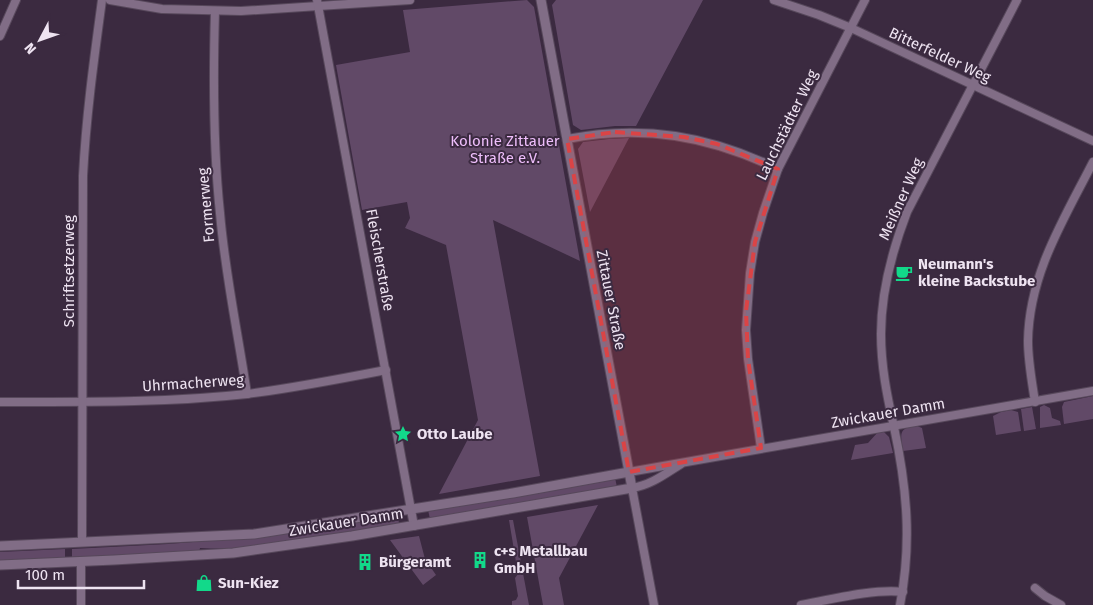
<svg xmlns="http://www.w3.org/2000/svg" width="1093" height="605" viewBox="0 0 1093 605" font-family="'Fira Sans',sans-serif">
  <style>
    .green { fill: #614967 }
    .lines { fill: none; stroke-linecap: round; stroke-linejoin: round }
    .minor-casing { stroke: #57485b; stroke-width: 10 }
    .tertiary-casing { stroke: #57485b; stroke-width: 11 }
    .minor { stroke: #816d86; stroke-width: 8 }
    .tertiary { stroke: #816d86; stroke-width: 9 }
    .marked { fill: #da4446; fill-opacity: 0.2; stroke: #da4446; stroke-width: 4; stroke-dasharray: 10 6; stroke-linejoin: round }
    .labels { text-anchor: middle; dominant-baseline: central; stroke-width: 4; stroke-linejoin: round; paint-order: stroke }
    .street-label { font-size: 15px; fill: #eee3f1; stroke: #3b2a40 }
    .park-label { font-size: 15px; fill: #eebefb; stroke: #3b2a40 }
    .poi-label { font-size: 15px; font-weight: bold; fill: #eee3f1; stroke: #3b2a40; text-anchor: start }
  </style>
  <rect width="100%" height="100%" fill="#3b2a40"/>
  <!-- green -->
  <g class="green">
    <polygon points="527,0 534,7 580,261 493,220 540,476 439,494 478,420 446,245 405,228 410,218 407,202 362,210 336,65 410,52 403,10"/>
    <polygon points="556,0 703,0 636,126 615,126 581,130 573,125 552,5"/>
    <polygon points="629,138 590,212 578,149 583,142 609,139"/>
    <polygon points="1093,396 1093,419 1064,424 1062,407 1064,402"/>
    <polygon points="1044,405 1050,408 1052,418 1060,421 1061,425 1040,428 1040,407"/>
    <polygon points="1032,407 1036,429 1024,431 1021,409"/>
    <polygon points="1011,410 1018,412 1021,431 996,435 993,416 1001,412"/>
    <path d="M917,426L922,428L926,448L903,451C901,434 897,428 917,426Z"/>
    <polygon points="883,431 889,437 893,453 851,460 855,445 868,443 878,432"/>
    <polygon points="615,478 617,487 430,519 428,510"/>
    <polygon points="598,505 559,578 564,605 543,605 527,517"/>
    <path d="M398,516L399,524C335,535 265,552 200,548L199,552L72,557V549L168,544L255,537Z"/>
    <polygon points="509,520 513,520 529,605 512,605 512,601 516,600 518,596 515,578 518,574"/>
    <polygon points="419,536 425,559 436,575 423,585 390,540"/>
    <polygon points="65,549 65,558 0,561 0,552"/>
  </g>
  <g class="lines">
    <!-- minor casing -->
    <g class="minor-casing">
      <g id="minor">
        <polyline points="110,0 162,9 241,11 410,0"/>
        <polyline points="317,0 414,526"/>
        <polyline points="774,0 819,15 851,28 1093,141"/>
        <path d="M215,11C213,79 213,146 220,213C225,274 238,333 247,394"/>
        <polyline points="0,36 16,0"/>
        <path d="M567,139C643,124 709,136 778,169"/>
        <path d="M0,402C82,402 165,403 247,394C294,388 340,379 386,370"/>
        <path d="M1035,402C1032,382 1028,361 1028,341C1029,274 1064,219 1093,162"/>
        <polyline points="761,448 748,359 746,330 750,273 755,242 763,213 778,169 865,0"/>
        <polyline points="629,472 1093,391"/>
        <path d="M82,542L83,176C86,117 94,59 102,0"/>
        <polyline points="1035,588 1045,596 1061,605"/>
        <polyline points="81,605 81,562"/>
        <path d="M654,605L632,488C651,485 665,474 681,464"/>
        <path d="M801,605C828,600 877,588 903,592"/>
        <path d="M900,605C912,543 907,488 894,427C887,396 881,366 881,334C881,291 892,251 907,212L1017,0"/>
      </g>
    </g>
    <!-- tertiary casing -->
    <g class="tertiary-casing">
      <g id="tertiary">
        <polyline points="0,546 254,534 513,493 629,472"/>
        <polyline points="0,565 114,560 233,553 352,536 632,488 541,0"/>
      </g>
    </g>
    <!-- minor -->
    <use href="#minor" class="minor"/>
    <!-- tertiary -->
    <use href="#tertiary" class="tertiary"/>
  </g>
  <!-- marked area -->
  <path class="marked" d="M615,132L684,137L717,144L778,169L755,242L746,311L748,359L761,448L629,472L567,139Z"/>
  <!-- icons -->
  <defs>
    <g id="cafe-bare" transform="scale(1.35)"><path d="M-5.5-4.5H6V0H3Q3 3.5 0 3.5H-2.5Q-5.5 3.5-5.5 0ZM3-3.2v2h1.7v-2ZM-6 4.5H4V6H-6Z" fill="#12d98a" stroke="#3b2a40" stroke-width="2.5" paint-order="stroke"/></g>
    <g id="sight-bare" transform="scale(1.35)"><path d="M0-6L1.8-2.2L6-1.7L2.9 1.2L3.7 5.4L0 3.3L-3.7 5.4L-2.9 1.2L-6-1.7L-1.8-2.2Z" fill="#12d98a" stroke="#3b2a40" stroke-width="2.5" paint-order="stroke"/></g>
    <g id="building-bare" transform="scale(1.35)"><path d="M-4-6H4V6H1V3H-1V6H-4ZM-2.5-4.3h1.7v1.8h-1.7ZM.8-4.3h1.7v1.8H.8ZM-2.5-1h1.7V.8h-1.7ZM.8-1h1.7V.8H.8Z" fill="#12d98a" stroke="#3b2a40" stroke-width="2.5" paint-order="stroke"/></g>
    <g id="shop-bare" transform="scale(1.35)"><path d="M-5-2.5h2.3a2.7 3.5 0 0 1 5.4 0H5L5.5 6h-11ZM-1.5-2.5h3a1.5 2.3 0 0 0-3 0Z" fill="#12d98a" stroke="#3b2a40" stroke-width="2.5" paint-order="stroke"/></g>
  </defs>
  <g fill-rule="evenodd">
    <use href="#cafe-bare" x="904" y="273"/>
    <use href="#sight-bare" x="403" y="434"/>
    <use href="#building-bare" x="480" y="560"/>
    <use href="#building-bare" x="365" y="562"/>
    <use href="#shop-bare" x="204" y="583"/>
  </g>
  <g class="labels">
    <!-- street labels -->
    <g class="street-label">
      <text transform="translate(940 55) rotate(25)">Bitterfelder Weg</text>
      <text transform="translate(787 125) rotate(-64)">Lauchstädter Weg</text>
      <text transform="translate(901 199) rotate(-66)">Meißner Weg</text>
      <text transform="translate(206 205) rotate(-95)">Formerweg</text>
      <text transform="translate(380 260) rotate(80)">Fleischerstraße</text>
      <text transform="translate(69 271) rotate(-90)">Schriftsetzerweg</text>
      <text transform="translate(611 300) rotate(79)">Zittauer Straße</text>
      <text transform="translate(193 383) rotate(-4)">Uhrmacherweg</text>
      <text transform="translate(888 413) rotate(-10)">Zwickauer Damm</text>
      <text transform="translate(346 522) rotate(-9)">Zwickauer Damm</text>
    </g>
    <!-- park labels -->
    <g class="park-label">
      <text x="505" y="141">Kolonie Zittauer<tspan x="505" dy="17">Straße e.V.</tspan></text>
    </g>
    <!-- poi labels -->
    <g class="poi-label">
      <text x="918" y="264">Neumann's<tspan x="918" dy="17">kleine Backstube</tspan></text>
      <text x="417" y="434">Otto Laube</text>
      <text x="494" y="551">c+s Metallbau<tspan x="494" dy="17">GmbH</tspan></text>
      <text x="379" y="562">Bürgeramt</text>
      <text x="218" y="583">Sun-Kiez</text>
    </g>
  </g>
  <!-- north arrow -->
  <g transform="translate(40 40) rotate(229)" stroke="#3b2a40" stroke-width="4" paint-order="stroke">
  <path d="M0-4L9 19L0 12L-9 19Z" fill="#eee3f1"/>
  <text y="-8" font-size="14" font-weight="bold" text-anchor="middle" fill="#eee3f1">N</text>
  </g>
  <!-- scale -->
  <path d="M18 580v8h126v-8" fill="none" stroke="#eee3f1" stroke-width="2.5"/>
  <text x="25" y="580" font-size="15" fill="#eee3f1" stroke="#3b2a40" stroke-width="4" paint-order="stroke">100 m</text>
</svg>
